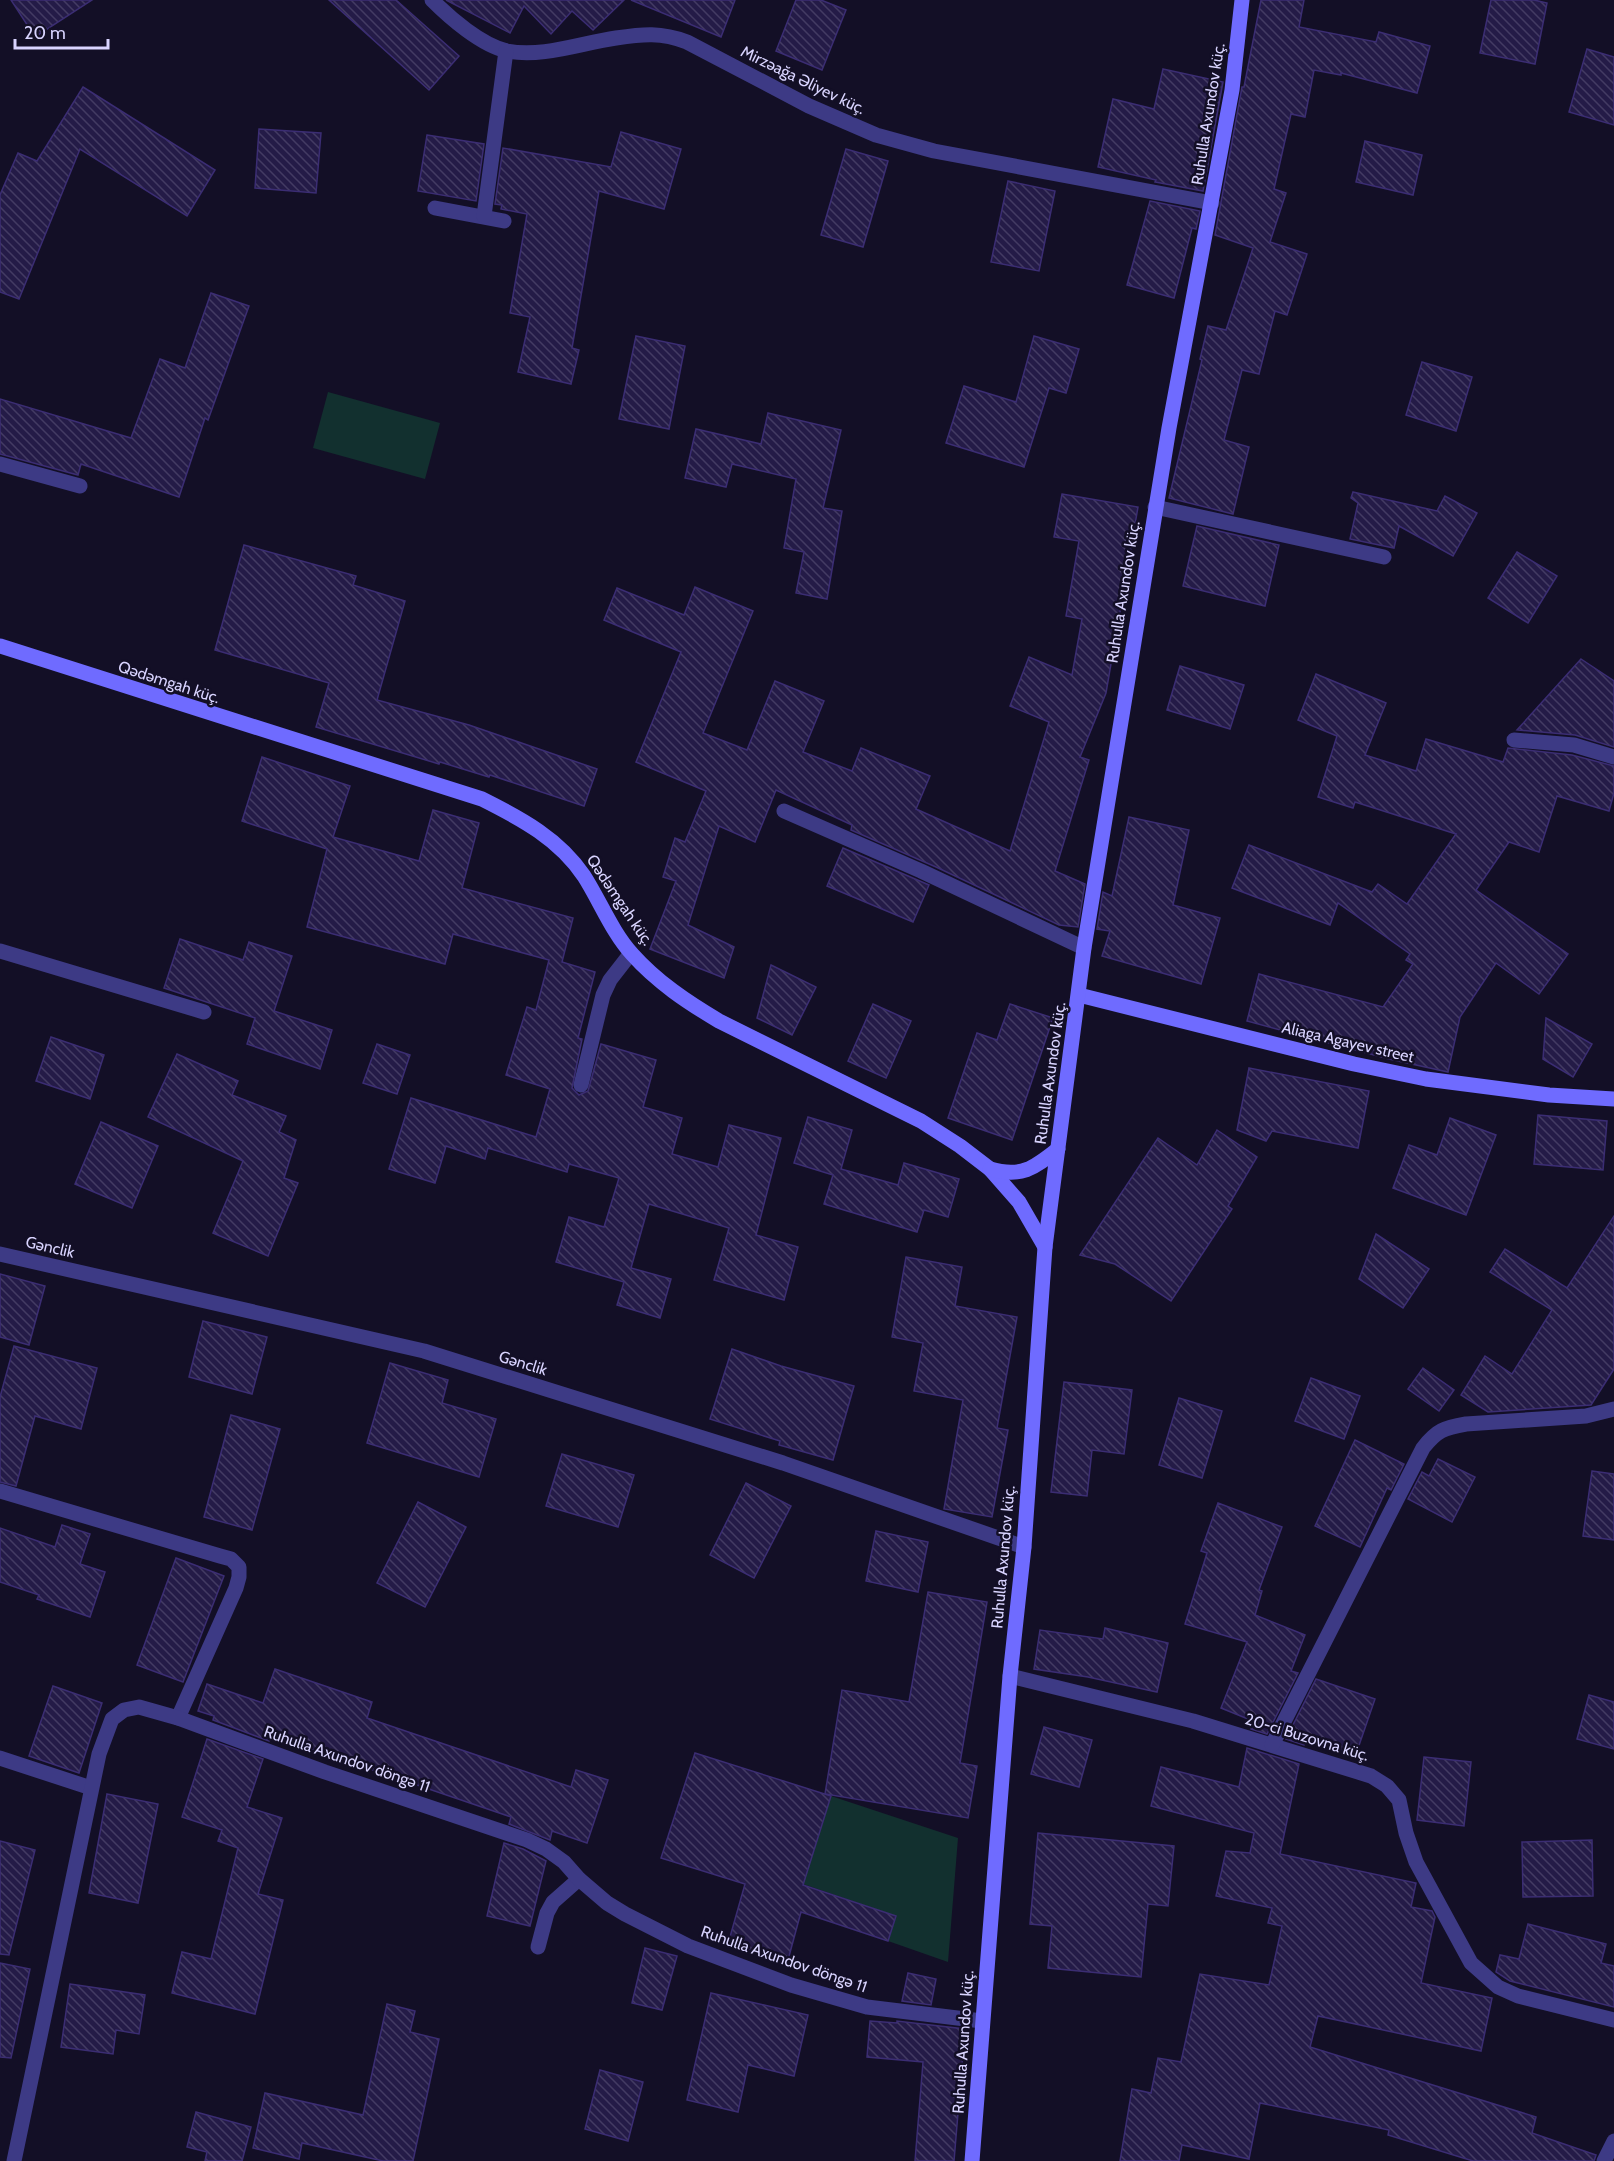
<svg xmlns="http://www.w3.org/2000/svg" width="1614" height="2161" viewBox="0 0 1614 2161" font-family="Cabin,sans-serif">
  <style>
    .green { fill: #12302f }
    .building { fill: url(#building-back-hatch); stroke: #3b2d73; stroke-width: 1.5 }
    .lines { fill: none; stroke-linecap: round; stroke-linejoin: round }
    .street { stroke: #3d3a85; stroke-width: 15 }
    .secondary { stroke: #6f6bff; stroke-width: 15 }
    .labels { text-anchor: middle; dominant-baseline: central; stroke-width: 5; stroke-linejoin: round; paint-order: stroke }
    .street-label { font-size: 16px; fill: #d9d4ff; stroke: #130f26 }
  </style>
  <defs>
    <pattern id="building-back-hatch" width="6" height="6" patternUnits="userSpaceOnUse" patternTransform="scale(1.5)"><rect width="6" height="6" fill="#241b47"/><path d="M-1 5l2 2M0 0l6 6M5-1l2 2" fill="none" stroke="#433b63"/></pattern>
  </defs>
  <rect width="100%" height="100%" fill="#130f26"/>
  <!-- green -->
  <g class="green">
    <polygon points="328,392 440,423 425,479 313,448"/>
    <polygon points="831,1796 958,1838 948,1962 888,1941 896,1916 803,1884"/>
  </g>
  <!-- building -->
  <g class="building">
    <polygon points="11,0 92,0 35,37"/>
    <polygon points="329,0 396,0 459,56 429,90"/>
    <polygon points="446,0 624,0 593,30 572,11 551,34 524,6 510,33"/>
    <polygon points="631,0 735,0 721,37"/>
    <polygon points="796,0 821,0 846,10 822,70 776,51"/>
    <polygon points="1261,0 1304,0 1299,27 1376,42 1379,32 1430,46 1417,93 1341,73 1341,75 1314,70 1305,117 1291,114 1274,189 1286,193 1270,242 1307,254 1287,315 1275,311 1259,374 1242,370 1224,440 1249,447 1233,514 1169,498 1202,360 1200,359 1208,326 1226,330 1253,248 1215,235 1242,87 1244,87"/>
    <polygon points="1491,0 1534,0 1547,3 1535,64 1480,53"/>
    <polygon points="1587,49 1614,57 1614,125 1569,112"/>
    <polygon points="1163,69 1223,82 1203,191 1155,182 1156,180 1098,167 1113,99 1154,109"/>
    <polygon points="83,87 215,170 187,216 80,149 19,299 0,292 0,195 18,153 37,161"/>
    <polygon points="259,129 321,133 316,193 255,188"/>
    <polygon points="621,132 681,149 664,209 599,191 572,348 579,350 571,384 518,372 530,317 510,313 527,214 501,209 502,205 495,204 503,148 611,167"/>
    <polygon points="427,135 484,144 476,201 418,191"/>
    <polygon points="1365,141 1422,155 1413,195 1356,182"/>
    <polygon points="846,149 888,161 863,247 821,235"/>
    <polygon points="1008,181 1055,191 1039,271 991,262"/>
    <polygon points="1150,201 1200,211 1196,229 1192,228 1174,298 1127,285"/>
    <polygon points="211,293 249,306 208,420 205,418 179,497 81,464 78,475 0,454 0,399 131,438 160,359 185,368"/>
    <polygon points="636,336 685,346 669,429 619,419"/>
    <polygon points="1034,336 1079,349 1066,393 1049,388 1024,467 946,443 964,386 1016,402"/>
    <polygon points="1422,362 1472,377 1456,431 1406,415"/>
    <polygon points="768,413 841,430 823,508 842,511 827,599 796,593 804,552 784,548 796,479 732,464 726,487 685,478 696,429 761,444"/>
    <polygon points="1353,492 1437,511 1445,496 1477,513 1453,556 1399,526 1394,548 1350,539 1358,503 1351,498"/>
    <polygon points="1062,494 1138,507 1106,693 1080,757 1089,760 1055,871 1085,884 1078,927 1059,925 936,867 851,830 852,825 776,790 755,842 719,826 688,925 734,947 724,978 650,949 676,881 663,877 675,838 685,842 706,791 636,762 681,652 604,620 617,588 684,615 695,587 753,611 703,733 747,750 775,681 824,701 803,752 852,771 861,748 930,776 916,809 1010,851 1049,722 1010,706 1029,657 1072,675 1082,619 1066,616 1079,541 1054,537"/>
    <polygon points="1197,526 1279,545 1265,606 1183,586"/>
    <polygon points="244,545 356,576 353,585 405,601 377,700 469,725 597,769 584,806 490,775 489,777 440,762 439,764 316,727 329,683 215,650"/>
    <polygon points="1517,552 1557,576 1528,623 1488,598"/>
    <polygon points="1581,659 1614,681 1614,747 1575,735 1517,730"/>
    <polygon points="1180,666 1244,685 1230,729 1167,710"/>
    <polygon points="1316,674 1386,703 1365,755 1416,771 1426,739 1503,762 1508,748 1572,755 1614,766 1614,793 1609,811 1557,796 1539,852 1509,842 1476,890 1568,954 1539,994 1496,963 1460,1017 1448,1072 1389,1059 1247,1021 1259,974 1383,1007 1413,964 1406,960 1410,954 1338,903 1330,925 1232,888 1249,845 1372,892 1378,884 1407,904 1456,834 1355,802 1353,808 1318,797 1337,736 1298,720"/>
    <polygon points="262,757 350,786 333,837 419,861 433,810 479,823 462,888 573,918 562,962 595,972 578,1038 582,1039 572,1088 579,1095 588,1091 601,1044 656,1060 643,1107 682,1118 672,1154 718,1167 729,1125 781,1138 756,1235 798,1247 784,1300 714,1280 729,1228 649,1204 631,1268 671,1279 660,1318 617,1305 624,1282 556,1262 569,1217 604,1227 619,1178 569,1164 567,1172 488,1148 485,1159 446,1146 435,1183 389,1169 411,1098 536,1137 550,1089 506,1075 527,1007 536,1010 549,960 453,934 445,964 307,927 327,849 242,821"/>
    <polygon points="1129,817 1189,830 1173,905 1220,918 1201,984 1102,956 1110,931 1097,929 1103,892 1112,896"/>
    <polygon points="843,848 929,885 913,922 827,886"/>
    <polygon points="180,939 243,960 249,942 292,956 274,1011 332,1030 320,1069 247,1044 255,1018 164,988"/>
    <polygon points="771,965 816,987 792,1035 757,1018"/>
    <polygon points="873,1004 911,1021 886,1078 848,1061"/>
    <polygon points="1010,1004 1053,1018 1012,1140 948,1118 977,1033 997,1040"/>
    <polygon points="1546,1018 1592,1044 1573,1077 1543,1059"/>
    <polygon points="51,1037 104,1055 90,1099 36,1081"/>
    <polygon points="377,1044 410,1055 397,1094 363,1083"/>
    <polygon points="177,1054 238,1081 232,1095 286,1116 279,1132 296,1140 284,1178 298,1183 268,1256 213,1233 243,1161 148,1117"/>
    <polygon points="1249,1068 1369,1091 1358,1148 1272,1131 1266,1141 1237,1130"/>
    <polygon points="1538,1115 1607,1121 1603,1170 1534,1164"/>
    <polygon points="808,1117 852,1130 841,1169 898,1185 904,1163 959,1179 948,1217 924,1210 917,1232 824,1204 833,1175 794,1163"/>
    <polygon points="1450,1118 1496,1135 1466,1215 1393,1188 1409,1145 1437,1155"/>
    <polygon points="101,1122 158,1146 132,1208 75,1184"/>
    <polygon points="1217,1130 1257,1157 1228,1206 1232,1209 1171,1301 1115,1264 1080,1255 1158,1138 1197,1165"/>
    <polygon points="1614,1216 1614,1369 1591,1405 1488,1412 1461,1395 1485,1356 1512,1374 1552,1310 1490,1272 1505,1249 1567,1288"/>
    <polygon points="1376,1234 1429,1269 1403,1308 1359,1279"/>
    <polygon points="906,1257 962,1267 955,1306 1017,1317 997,1428 1008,1430 992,1517 944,1509 963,1400 914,1391 923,1343 892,1337"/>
    <polygon points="0,1274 45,1286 29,1345 0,1337"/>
    <polygon points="203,1321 267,1337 252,1394 189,1377"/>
    <polygon points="14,1346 97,1368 81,1429 35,1416 16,1486 0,1482 0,1397"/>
    <polygon points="732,1349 781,1366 854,1386 833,1460 779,1445 780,1441 710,1419"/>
    <polygon points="390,1363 448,1380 442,1403 496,1419 479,1477 367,1443"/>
    <polygon points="1423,1368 1454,1390 1439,1411 1408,1389"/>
    <polygon points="1311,1378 1360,1396 1344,1439 1295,1421"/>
    <polygon points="1064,1382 1132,1390 1124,1454 1092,1450 1087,1496 1051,1492"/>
    <polygon points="1179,1398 1222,1411 1202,1478 1159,1465"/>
    <polygon points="231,1415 280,1429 252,1530 204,1517"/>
    <polygon points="1355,1440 1404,1464 1391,1490 1387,1488 1360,1547 1315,1526"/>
    <polygon points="562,1454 634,1475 618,1527 546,1506"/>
    <polygon points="1438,1459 1475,1477 1452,1522 1408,1499 1422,1472 1429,1476"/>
    <polygon points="1592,1471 1614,1474 1614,1540 1583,1536"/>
    <polygon points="746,1483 791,1506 754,1578 710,1555"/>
    <polygon points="418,1502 466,1527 425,1607 377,1583"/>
    <polygon points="1218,1503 1282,1527 1259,1590 1262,1591 1255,1615 1305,1635 1291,1671 1298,1673 1267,1734 1251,1729 1253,1721 1221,1708 1247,1642 1185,1624 1207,1553 1201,1551"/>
    <polygon points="62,1525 90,1534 80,1564 105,1572 90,1617 37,1599 39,1595 0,1582 0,1528 55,1547"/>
    <polygon points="876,1531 928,1542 918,1592 866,1581"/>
    <polygon points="176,1558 224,1576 183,1682 137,1665"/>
    <polygon points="928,1592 987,1602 960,1763 977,1766 968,1818 825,1794 842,1690 909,1702"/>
    <polygon points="1105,1628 1168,1643 1157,1692 1088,1677 1034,1669 1040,1630 1103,1639"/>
    <polygon points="275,1669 372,1702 367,1718 571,1787 576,1770 608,1780 587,1843 552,1831 550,1840 509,1824 511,1817 270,1735 269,1741 213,1720 214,1716 198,1711 207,1684 263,1703"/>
    <polygon points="1316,1679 1375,1699 1355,1757 1305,1739 1304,1745 1286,1739"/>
    <polygon points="53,1686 102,1703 79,1773 29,1756"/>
    <polygon points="1589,1695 1614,1702 1614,1749 1577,1739"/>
    <polygon points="1044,1727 1092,1740 1079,1787 1031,1774"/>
    <polygon points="207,1739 263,1759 247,1807 282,1818 258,1894 283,1900 255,2014 172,1993 182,1952 211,1959 238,1848 218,1841 222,1830 182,1817"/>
    <polygon points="1247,1748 1299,1764 1280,1854 1416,1883 1411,1907 1432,1911 1435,1917 1421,1983 1492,1998 1481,2051 1318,2016 1310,2047 1536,2117 1532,2133 1596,2155 1594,2161 1473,2161 1388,2135 1389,2130 1260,2103 1249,2159 1182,2145 1179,2161 1120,2161 1132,2089 1151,2093 1158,2058 1181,2062 1200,1974 1269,1985 1282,1926 1268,1923 1272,1908 1216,1896 1226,1851 1250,1853 1254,1833 1151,1806 1161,1767 1239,1787"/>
    <polygon points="695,1753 831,1796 803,1885 896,1916 888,1941 801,1912 788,1960 728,1944 745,1884 661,1858"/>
    <polygon points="1424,1757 1471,1762 1464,1826 1417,1820"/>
    <polygon points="107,1794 158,1804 138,1903 89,1893"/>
    <polygon points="1038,1833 1174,1846 1168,1906 1148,1904 1141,1977 1048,1968 1052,1926 1030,1924"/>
    <polygon points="1592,1840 1593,1896 1523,1897 1522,1842"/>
    <polygon points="0,1841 35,1850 9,1955 0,1954"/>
    <polygon points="504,1843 523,1849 546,1861 530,1926 487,1916"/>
    <polygon points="1528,1924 1606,1944 1601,1963 1614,1966 1614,2007 1510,1981 1496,1972 1500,1955 1519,1959"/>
    <polygon points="645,1948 677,1956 662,2010 632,2003"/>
    <polygon points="0,1963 30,1969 11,2058 0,2057"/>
    <polygon points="908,1973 936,1979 931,2005 902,2001"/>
    <polygon points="70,1984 145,1995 139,2034 116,2030 113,2054 61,2047"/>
    <polygon points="711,1993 808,2015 794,2076 748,2065 738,2112 687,2100"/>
    <polygon points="387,2004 415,2011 410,2032 439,2039 413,2161 383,2161 302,2143 299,2159 253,2148 265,2093 363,2115"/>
    <polygon points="870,2021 897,2023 897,2021 965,2029 954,2161 915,2161 923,2062 867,2057"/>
    <polygon points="600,2070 643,2082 628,2141 585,2129"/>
    <polygon points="196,2112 251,2127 242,2161 205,2161 207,2152 187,2147"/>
  </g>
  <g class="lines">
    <!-- street -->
    <g class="street">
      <path d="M432,0C450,18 481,45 507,51C542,58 581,43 616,38C643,34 661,32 687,42L809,106L876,135L934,151L1212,203"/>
      <polyline points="435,208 504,221"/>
      <polyline points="484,216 506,51"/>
      <polyline points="0,464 80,486"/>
      <polyline points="1155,507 1384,557"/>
      <polyline points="1514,740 1574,745 1614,757"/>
      <polyline points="784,811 921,871 1084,948"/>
      <polyline points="0,951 204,1012"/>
      <polyline points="581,1085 603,995 610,980 631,953"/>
      <polyline points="0,1254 424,1351 783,1463 1024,1547"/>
      <polyline points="0,1491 220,1556 231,1559 239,1567 239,1577 236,1588 178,1718"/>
      <polyline points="1010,1676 1193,1721 1371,1776 1387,1786 1399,1800 1406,1833 1416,1862 1471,1963 1498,1987 1518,1996 1614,2020"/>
      <path d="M1272,1745L1423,1448C1437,1430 1444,1428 1466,1424L1586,1416L1614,1409"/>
      <polyline points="0,1758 91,1788"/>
      <polyline points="538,1947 547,1913 553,1902 579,1879"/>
      <polyline points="14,2161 99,1754 112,1719 124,1710 139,1707 178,1718 325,1772 527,1840 546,1849 564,1862 579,1879 607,1903 625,1914 688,1946 791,1985 867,2007 982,2021"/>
      <polyline points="1604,2161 1614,2141"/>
    </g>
    <!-- secondary -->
    <g class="secondary">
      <path d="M0,646L482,799C522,819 559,839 584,876C600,901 612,932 632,954C657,982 687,1002 719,1021L921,1121L960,1146L990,1169L1019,1202L1045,1247"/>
      <polyline points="1079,995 1354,1064 1426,1079 1549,1095 1614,1099"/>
      <path d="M990,1169C1022,1178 1034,1168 1058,1149"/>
      <polyline points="972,2161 1010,1676 1024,1547 1045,1247 1084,948 1169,428 1232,90 1242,0"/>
    </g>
  </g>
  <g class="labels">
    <!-- street labels -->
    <g class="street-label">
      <text transform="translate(803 80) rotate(26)">Mirzəağa Əliyev küç.</text>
      <text transform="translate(1208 114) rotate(-81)">Ruhulla Axundov küç.</text>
      <text transform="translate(1123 592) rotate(-81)">Ruhulla Axundov küç.</text>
      <text transform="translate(169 682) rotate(18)">Qədəmgah küç.</text>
      <text transform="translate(620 900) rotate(56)">Qədəmgah küç.</text>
      <text transform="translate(1348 1042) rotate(13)">Aliaga Agayev street</text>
      <text transform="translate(1050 1073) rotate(-82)">Ruhulla Axundov küç.</text>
      <text transform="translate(50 1247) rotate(13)">Gənclik</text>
      <text transform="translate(523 1363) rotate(17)">Gənclik</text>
      <text transform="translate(1003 1557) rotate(-85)">Ruhulla Axundov küç.</text>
      <text transform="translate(1307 1737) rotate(17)">20-ci Buzovna küç.</text>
      <text transform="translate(347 1759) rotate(19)">Ruhulla Axundov döngə 11</text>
      <text transform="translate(784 1959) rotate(19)">Ruhulla Axundov döngə 11</text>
      <text transform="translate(963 2042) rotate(-86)">Ruhulla Axundov küç.</text>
    </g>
  </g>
  <!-- scale -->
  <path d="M15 39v9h93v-9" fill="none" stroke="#d9d4ff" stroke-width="3"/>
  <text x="24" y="39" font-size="18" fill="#d9d4ff" stroke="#130f26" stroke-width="4.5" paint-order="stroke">20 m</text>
</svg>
